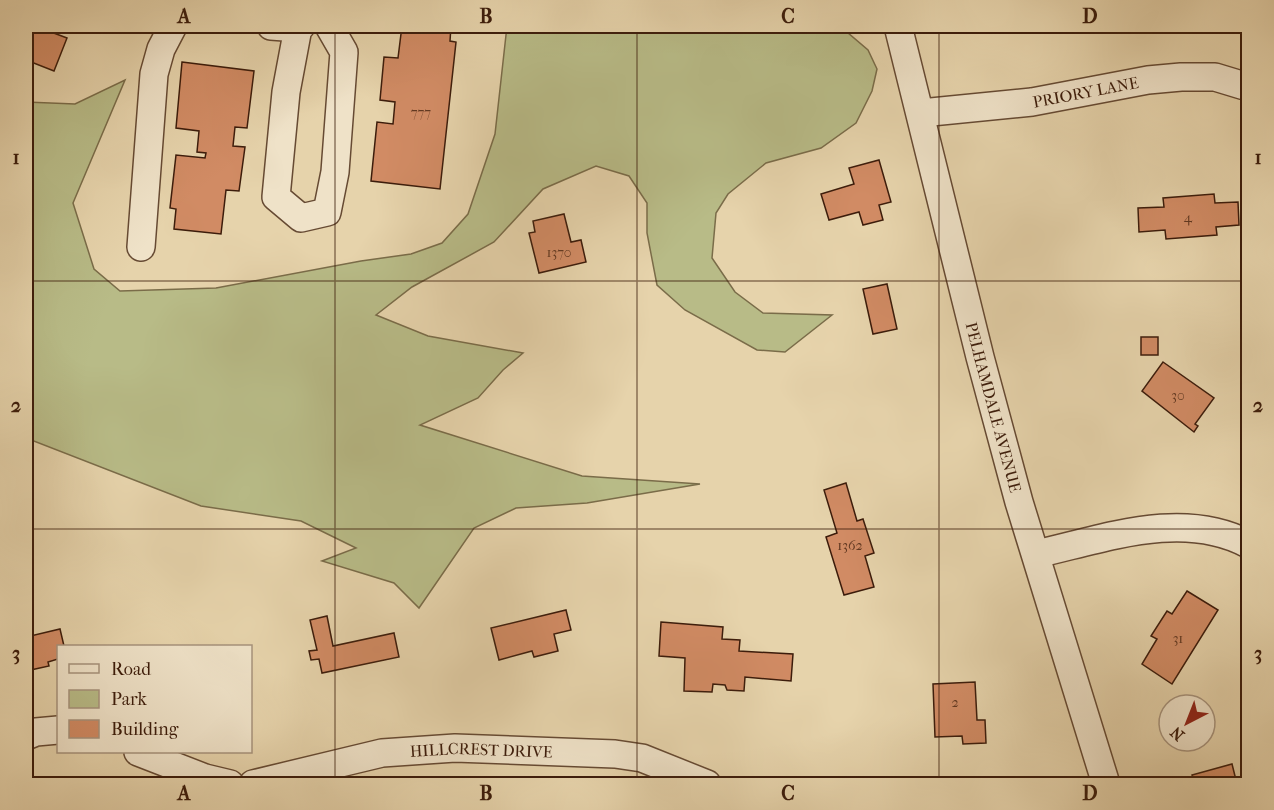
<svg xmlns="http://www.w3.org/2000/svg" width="1274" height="810" viewBox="0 0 1274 810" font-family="'IM FELL French Canon',serif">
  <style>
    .green { fill: #b8bb87; stroke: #7a6c49; stroke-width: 1.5 }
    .building { fill: #d18b64; stroke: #3c1c0b; stroke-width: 1.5 }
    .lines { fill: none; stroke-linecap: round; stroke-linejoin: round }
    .minor-casing { stroke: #664a33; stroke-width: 30 }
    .minor { stroke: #efe2c8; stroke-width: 27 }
    .grid { fill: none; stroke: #3c1c0b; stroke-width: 1.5; stroke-opacity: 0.55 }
    .labels { text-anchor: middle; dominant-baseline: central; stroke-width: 4.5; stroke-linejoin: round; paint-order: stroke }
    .number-label { font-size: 14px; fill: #613821 }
    .street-label { font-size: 16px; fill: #3c1c0b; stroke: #efe2c8 }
    .neatline { fill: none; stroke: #3c1c0b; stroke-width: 2 }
    .grid-label { font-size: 20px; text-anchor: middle; font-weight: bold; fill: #3c1c0b }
  </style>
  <rect width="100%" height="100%" fill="#e6d3ab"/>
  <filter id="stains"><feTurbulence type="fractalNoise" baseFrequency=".00333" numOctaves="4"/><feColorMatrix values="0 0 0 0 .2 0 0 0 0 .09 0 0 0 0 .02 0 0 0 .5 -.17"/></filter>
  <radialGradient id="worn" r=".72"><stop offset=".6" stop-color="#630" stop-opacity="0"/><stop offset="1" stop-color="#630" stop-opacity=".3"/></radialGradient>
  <!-- green -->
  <polygon class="green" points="507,26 829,26 848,33 868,50 877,69 872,91 856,123 821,148 766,163 728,194 716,213 712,258 735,292 763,313 832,315 785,352 757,350 685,310 657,285 647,233 647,203 629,176 596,166 543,189 494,242 412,287 376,315 428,336 523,353 503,370 478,398 420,425 582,476 700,484 587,503 516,508 474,528 419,608 394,583 322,561 356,548 301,521 201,506 26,438 26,102 75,104 125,80 73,203 94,269 120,291 216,288 361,261 411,254 442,243 468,214 495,134"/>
  <!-- building -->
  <g class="building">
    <polygon points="35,26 67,38 54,71 26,60 26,30 32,33"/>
    <polygon points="402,26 451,26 450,41 456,42 440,189 371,181 377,122 393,124 395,102 380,100 384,57 398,58"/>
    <polygon points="182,62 254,71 247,128 235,127 233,146 245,147 239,191 226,190 221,234 174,229 176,209 170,208 176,155 205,158 206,153 197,152 199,131 176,128"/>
    <polygon points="879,160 891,202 879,205 883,220 863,225 859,212 829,220 821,194 854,184 849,168"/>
    <polygon points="1214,194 1215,203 1238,202 1239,225 1216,227 1217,235 1166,239 1165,230 1139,232 1138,208 1164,207 1163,198"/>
    <polygon points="564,214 571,242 581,240 586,262 539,273 529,233 535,232 533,221"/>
    <polygon points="887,284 897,329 873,334 863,289"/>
    <rect x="1141" y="337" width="17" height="18"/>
    <polygon points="1163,362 1214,398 1195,424 1198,426 1194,432 1142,391"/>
    <polygon points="846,483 857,521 863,519 874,553 865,556 874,587 844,595 826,537 837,533 824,490"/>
    <polygon points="1187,591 1218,610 1172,684 1142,664 1157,639 1151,636 1167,611 1172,614"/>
    <polygon points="566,610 571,630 554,634 558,651 534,657 532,651 499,660 491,628"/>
    <polygon points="327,616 333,646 394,633 399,657 322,673 319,659 311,660 309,651 317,650 310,620"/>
    <polygon points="661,622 723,627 722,639 740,640 739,651 793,654 791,681 745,677 744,691 727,690 725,685 713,684 712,692 684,691 685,658 659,656"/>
    <polygon points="60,629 64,646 58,646 58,659 48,662 49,666 26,671 26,637"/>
    <polygon points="975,682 977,720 985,720 986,743 963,744 962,736 935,737 933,684"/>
    <polygon points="1232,764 1237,784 1195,784 1192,775"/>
  </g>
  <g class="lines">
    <!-- minor casing -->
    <g class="minor-casing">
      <g id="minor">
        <polyline points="271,26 298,28"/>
        <polyline points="301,26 298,28 286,92 276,197 301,218 327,212 335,172 344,52 329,26"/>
        <path id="s1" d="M898,26L980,357L1019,502L1106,784"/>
        <path id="s2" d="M921,113L1032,102L1148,80L1181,77H1215L1248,87"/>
        <polyline points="141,247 154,74 161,49 173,26"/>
        <path d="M1036,554C1104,539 1182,509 1248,544"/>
        <polyline points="26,736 36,732 58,730"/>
        <polyline points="138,752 205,778 230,784"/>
        <path id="s3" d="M253,784L382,753L455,748L615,754L642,758L707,784"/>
      </g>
    </g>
    <!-- minor -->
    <use href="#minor" class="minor"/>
  </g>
  <!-- grid -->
  <path class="grid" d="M335,26V784M637,26V784M939,26V784M26,281H1248M26,529H1248"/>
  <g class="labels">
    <!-- number labels -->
    <g class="number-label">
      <text x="421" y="112">777</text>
      <text x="1188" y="217">4</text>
      <text x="559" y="252">1370</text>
      <text x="1178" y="395">30</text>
      <text x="850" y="545">1362</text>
      <text x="1178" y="638">31</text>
      <text x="955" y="702">2</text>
    </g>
    <!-- street labels -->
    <g class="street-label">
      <text stroke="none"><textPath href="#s2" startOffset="166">PRIORY LANE</textPath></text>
      <text stroke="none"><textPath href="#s1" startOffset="393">PELHAMDALE AVENUE</textPath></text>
      <text stroke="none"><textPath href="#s3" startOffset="232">HILLCREST DRIVE</textPath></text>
    </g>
  </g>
  <!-- margin -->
  <rect width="1274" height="810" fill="none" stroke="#e6d3ab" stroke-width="66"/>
  <!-- legend -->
  <rect x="57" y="645" width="195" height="108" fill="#efe2c8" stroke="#a7937c" stroke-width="1.5"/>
  <rect x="69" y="664" width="30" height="9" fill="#efe2c8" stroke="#a7937c" stroke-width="1.5"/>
  <text x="111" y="675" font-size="18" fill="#3c1c0b">Road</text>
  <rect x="69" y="690" width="30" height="18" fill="#b8bb87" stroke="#a7937c" stroke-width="1.5"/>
  <text x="111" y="705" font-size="18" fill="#3c1c0b">Park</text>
  <rect x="69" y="720" width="30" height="18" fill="#d18b64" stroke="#a7937c" stroke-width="1.5"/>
  <text x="111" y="735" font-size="18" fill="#3c1c0b">Building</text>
  <!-- north arrow -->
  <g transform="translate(1187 723) rotate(222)"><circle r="28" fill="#efe2c8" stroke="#a7937c" stroke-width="1.5"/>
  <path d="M0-4.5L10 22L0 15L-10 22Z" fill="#8f2418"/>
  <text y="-9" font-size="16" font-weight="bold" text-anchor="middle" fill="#3c1c0b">N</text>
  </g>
  <rect x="33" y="33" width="1208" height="744" class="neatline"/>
  <g class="grid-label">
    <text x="184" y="23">A</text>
    <text x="486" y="23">B</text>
    <text x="788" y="23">C</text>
    <text x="1090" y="23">D</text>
    <text x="16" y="164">1</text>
    <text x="1258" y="164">1</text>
    <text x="16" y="412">2</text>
    <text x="1258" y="412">2</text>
    <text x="16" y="660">3</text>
    <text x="1258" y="660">3</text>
    <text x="184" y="800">A</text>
    <text x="486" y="800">B</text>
    <text x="788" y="800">C</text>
    <text x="1090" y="800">D</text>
  </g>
  <rect width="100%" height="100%" filter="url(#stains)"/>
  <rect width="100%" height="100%" fill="url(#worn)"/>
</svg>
